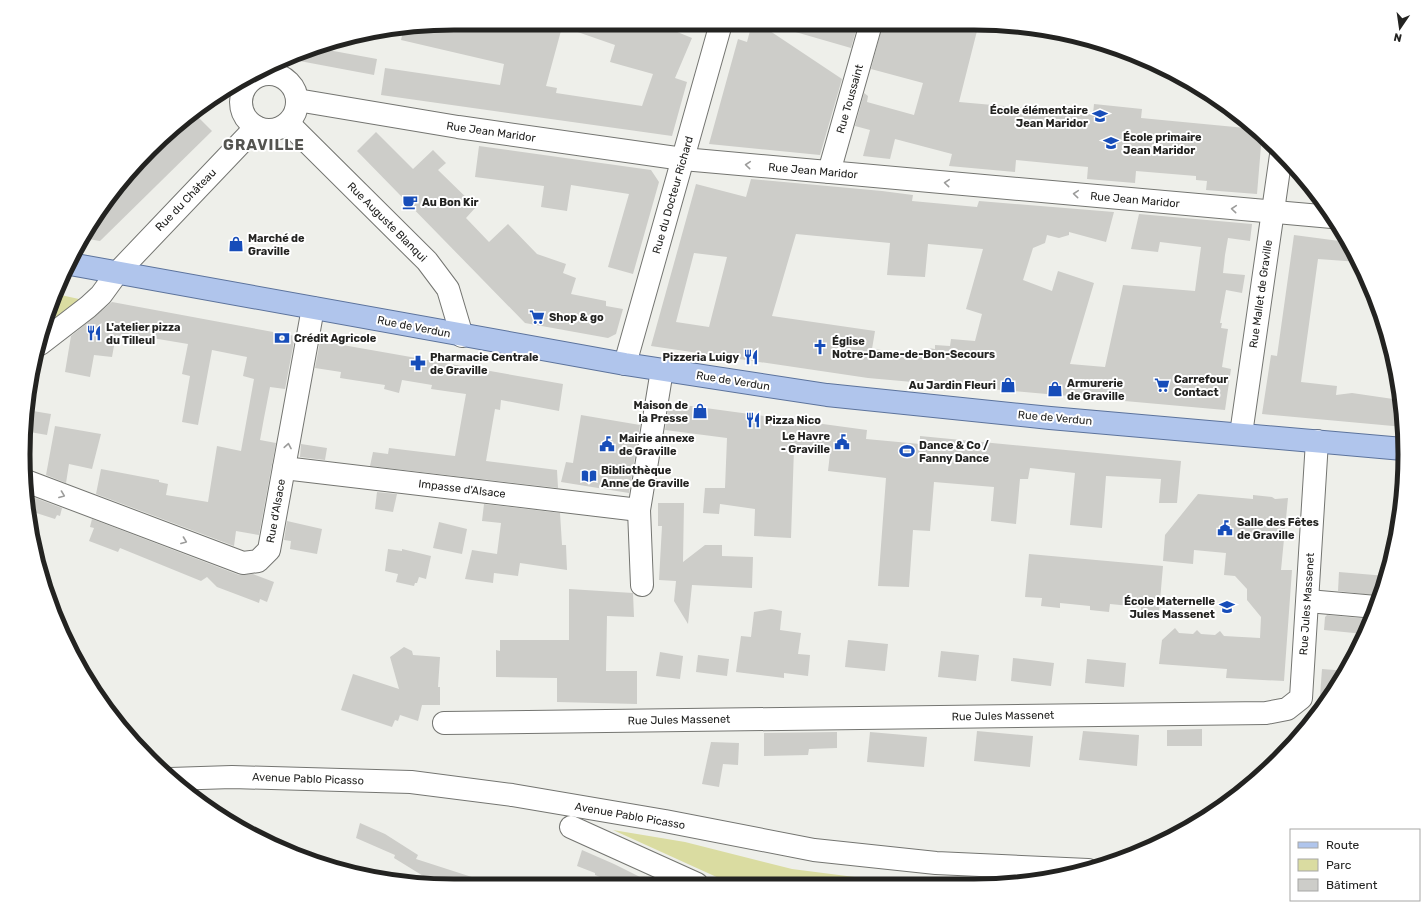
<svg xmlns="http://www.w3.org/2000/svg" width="1428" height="909" viewBox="0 0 1428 909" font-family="Rubik,sans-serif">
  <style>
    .green { fill: #dadca1 }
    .building { fill: #cdcdc9; fill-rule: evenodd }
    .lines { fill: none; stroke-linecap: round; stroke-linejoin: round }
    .minor-casing { stroke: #747571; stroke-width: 24 }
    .major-casing { stroke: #5c739c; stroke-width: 24 }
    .minor { stroke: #fff; stroke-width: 22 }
    .major { stroke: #b0c5ec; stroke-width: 22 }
    .oneway { stroke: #9c9c9b }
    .labels { text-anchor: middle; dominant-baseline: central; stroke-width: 4; stroke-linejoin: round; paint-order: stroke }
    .street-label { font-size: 11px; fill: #232321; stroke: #fff }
    .poi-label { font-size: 11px; font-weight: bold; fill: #232321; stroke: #fff; text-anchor: start }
    .district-label { font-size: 15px; font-weight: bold; letter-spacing: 1px; fill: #545450; stroke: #fff }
    .rim { fill: none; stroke: #232321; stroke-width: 5 }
  </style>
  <rect width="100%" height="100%" fill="#eeefea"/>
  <!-- green -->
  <g class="green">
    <polygon points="56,294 79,299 42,333 46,316"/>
    <polygon points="613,830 685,842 792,869 917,885 732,884"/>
  </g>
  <!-- building -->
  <g class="building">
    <polygon points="404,27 562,27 546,86 557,88 556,93 642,106 653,74 610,62 615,45 569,29 570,27 665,27 692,38 675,78 687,82 672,136 381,95 385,68 500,85 504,64 401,40"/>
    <polygon points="751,27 764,27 842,79 820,155 709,144 738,39 747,42"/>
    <polygon points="793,27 857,27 851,48 792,31"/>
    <polygon points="882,27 978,27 959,102 1093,114 1094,104 1142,109 1141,118 1256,129 1262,134 1257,194 1206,190 1207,181 1196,180 1196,176 1136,171 1135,183 1087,179 1088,167 1016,160 1015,172 949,166 952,154 895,139 890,159 863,156 870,130 855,126 864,93 868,96 867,102 914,115 923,83 871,69"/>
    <polygon points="329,43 328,50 377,59 374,75 289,59 316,46"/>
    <polygon points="195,114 212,131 100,241 82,238 106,200"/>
    <polygon points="376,132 413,169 433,150 446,163 438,170 476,207 466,218 489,242 508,224 537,254 566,264 563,273 576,278 571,294 606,301 606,306 623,309 616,334 608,338 525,323 357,151"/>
    <polygon points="479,146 651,170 659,182 633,274 608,267 629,194 571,185 567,211 541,207 544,186 475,177"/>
    <path d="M751,179L882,191L913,195L912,201L977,207L979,201L1114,212L1106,242L1069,232V235L1059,238L1047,235L1045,243L1033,248L1023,280L1052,291L1058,271L1094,283L1070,364L1105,367L1123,285L1195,291L1201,247L1160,242L1158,252L1131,249L1139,214L1252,224L1250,241L1228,238L1225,255L1223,273L1245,275L1242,293L1226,290L1220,323H1222L1221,328L1228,329L1222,367L1231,369L1225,410L868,378L651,346L696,184L746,197ZM796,234L890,243L887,275L925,277L928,244L983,249L966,309L982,314L975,341L951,339L950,346L935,345V349L928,348L926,355L872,349L875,331L772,316ZM694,253L727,257L709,327L676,322Z"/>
    <polygon points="1294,235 1347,242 1359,262 1318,259 1301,382 1337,386 1336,395 1352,393 1400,400 1404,427 1262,414 1271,355 1277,356"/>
    <polygon points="112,302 295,336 285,389 270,387 264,418 260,440 276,443 259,535 236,531 234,546 96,494 101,469 159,480 159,482 168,484 166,495 208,502 217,446 241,451 254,379 243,376 247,357 212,350 198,425 182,422 190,376 182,374 188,344 134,335 133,339 116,335 112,357 94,355 90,377 65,372 71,336"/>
    <polygon points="320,341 563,384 559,411 501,400 500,410 495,409 486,461 557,470 558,488 370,466 373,452 388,454 389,448 455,456 466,394 431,389 432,385 402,380 399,393 384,389 385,385 340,378 341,372 315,368"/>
    <polygon points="669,403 867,430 866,439 920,444 920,436 1181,461 1177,503 1159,503 1161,479 1106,476 1102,528 1070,525 1075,473 1030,468 1028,479 1020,479 1016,524 991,521 994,487 934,482 930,531 913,530 909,587 878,586 886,478 828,471 830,454 794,448 791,538 754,536 755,509 720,504 719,514 703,513 705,488 725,488 727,438 665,430"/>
    <polygon points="27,410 51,414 47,435 24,431"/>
    <polygon points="581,415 640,425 629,493 561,482 566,462 573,463"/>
    <polygon points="55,426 101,434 92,469 69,464 66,483 46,475"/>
    <polygon points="301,444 327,448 325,460 300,457"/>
    <polygon points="377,492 397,494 393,512 375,509"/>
    <polygon points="1198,494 1253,499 1253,495 1272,497 1275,499 1288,498 1281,570 1292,570 1284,681 1226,678 1227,669 1159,664 1162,640 1175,628 1179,633 1193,634 1197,630 1201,634 1215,635 1220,631 1224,636 1260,638 1261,617 1247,600 1247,589 1235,576 1224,575 1226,553 1194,550 1193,564 1163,561 1165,535"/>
    <polygon points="30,496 62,508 60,516 57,515 55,519 27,510"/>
    <polygon points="658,503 684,503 683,562 705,545 722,545 722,556 753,557 752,588 692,585 688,624 674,601 676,581 659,580 662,526 658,526"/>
    <polygon points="484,504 560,513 562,545 566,545 567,570 520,563 518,576 494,573 493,583 465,579 472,550 497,554 501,523 482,521"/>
    <polygon points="92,519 239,575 253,574 274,582 267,602 260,599 259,603 217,587 207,577 201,581 120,548 118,552 89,541 94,528 90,527"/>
    <polygon points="287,521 322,529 317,554 290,549 291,541 284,540"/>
    <polygon points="439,522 467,529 462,554 433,548"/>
    <polygon points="388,549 402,551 402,549 431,556 426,579 419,577 417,583 415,583 414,586 396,582 398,574 385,571"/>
    <polygon points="1029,554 1163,566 1159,612 1141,611 1141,607 1110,604 1109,612 1090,610 1090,606 1060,603 1060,608 1041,606 1042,598 1025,597"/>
    <polygon points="1339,572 1386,576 1381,596 1338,591"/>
    <polygon points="569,589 633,593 634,617 607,616 606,671 637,671 637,704 557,702 557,678 496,677 496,650 500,651 500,640 569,640"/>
    <polygon points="771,609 782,611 780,630 801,633 798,654 810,655 808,676 784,673 784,678 736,672 741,636 751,637 754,612"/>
    <polygon points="1327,615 1370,619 1364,634 1324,630 1325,617"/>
    <polygon points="848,640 888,644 885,671 845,667"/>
    <polygon points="404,647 412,651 413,655 440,657 438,687 440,687 440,705 422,705 418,721 400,715 398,721 395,720 392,727 341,710 353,674 399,689 390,657"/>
    <polygon points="941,651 979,655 976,681 938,677"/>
    <polygon points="660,652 683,656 680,679 656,676"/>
    <polygon points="698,655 729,659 727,676 696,672"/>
    <polygon points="1013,658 1054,663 1051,686 1011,681"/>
    <polygon points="1087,659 1126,663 1124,687 1085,683"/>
    <polygon points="1322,669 1347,671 1319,710"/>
    <polygon points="1202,729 1202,746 1167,746 1167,730"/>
    <polygon points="977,731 1033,736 1030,767 974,761"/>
    <polygon points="1083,731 1139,735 1137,766 1079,760"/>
    <polygon points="837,732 837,748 809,749 808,755 764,756 764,733"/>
    <polygon points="870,732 927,737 924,767 867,762"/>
    <polygon points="711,742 739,743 738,765 723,764 719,787 702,784"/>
    <polygon points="360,823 385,834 418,855 416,859 478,879 477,883 433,882 394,858 395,855 356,838"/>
    <polygon points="582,850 614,864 654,884 615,883 595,875 595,873 577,866"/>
  </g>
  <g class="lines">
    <!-- minor casing -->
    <g class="minor-casing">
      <g id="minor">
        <circle cx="269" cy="102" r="28"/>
        <polyline points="297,100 458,127 683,159 1332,217"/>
        <polyline points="288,123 427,261 448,289 462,336"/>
        <polyline points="829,172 870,27"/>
        <polyline points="40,344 88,307 101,295 117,273 256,127"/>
        <polyline points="625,364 720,27"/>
        <polyline points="1241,434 1281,155"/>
        <polyline points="284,468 639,510"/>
        <polyline points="26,481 243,563 258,561 269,550 313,308"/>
        <polyline points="642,585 639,510 662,370"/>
        <polyline points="1308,601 1376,607"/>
        <polyline points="444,723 1266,713 1287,709 1301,698 1317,441"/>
        <polyline points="170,779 232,777 411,782 512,795 665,821 814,850 936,863 1088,870"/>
        <polyline points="571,827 697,884"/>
      </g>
    </g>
    <!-- major casing -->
    <g class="major-casing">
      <polyline id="major" points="70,264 625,364 827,395 1050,418 1403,449"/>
    </g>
    <!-- minor -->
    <use href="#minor" class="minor"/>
    <!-- major -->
    <use href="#major" class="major"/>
  </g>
  <!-- one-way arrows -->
  <defs><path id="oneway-chevron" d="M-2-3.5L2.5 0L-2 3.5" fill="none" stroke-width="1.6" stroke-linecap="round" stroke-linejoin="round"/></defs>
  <g class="oneway">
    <use href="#oneway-chevron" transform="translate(748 165) rotate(-175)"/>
    <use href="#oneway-chevron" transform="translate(947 183) rotate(-175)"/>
    <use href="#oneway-chevron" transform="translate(1076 194) rotate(-175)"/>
    <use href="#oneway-chevron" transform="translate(1234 209) rotate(-175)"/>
    <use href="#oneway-chevron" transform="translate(288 446) rotate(-80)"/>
    <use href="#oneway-chevron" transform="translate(62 495) rotate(21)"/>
    <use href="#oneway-chevron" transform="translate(184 541) rotate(21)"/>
  </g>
  <!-- icons -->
  <defs>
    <g id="school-bare" transform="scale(1.2)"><path d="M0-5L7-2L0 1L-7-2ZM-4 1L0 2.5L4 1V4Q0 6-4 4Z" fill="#174db9" stroke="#fff" stroke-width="2.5" paint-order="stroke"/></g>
    <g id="cafe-bare" transform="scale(1.2)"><path d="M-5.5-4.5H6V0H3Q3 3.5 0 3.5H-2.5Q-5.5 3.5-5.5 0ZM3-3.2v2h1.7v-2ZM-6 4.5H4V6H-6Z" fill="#174db9" stroke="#fff" stroke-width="2.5" paint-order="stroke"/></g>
    <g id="shop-bare" transform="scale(1.2)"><path d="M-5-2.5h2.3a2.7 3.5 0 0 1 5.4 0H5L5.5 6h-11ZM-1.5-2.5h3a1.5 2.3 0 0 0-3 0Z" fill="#174db9" stroke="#fff" stroke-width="2.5" paint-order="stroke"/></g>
    <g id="supermarket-bare" transform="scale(1.2)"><path d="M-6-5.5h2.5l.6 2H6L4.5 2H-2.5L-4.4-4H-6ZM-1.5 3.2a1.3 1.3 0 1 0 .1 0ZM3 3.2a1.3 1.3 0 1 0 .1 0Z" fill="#174db9" stroke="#fff" stroke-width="2.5" paint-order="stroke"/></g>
    <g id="restaurant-bare" transform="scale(1.2)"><path d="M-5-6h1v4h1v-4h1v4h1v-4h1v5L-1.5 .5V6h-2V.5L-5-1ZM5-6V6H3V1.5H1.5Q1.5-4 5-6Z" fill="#174db9" stroke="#fff" stroke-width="2.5" paint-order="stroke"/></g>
    <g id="bank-bare" transform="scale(1.2)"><path d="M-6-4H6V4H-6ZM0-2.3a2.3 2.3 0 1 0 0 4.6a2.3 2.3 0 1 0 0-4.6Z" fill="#174db9" stroke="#fff" stroke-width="2.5" paint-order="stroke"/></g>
    <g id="church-bare" transform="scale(1.2)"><path d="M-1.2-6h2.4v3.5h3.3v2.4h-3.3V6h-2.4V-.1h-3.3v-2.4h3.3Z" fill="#174db9" stroke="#fff" stroke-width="2.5" paint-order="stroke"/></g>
    <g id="pharmacy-bare" transform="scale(1.2)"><path d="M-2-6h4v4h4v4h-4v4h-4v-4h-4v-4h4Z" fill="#174db9" stroke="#fff" stroke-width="2.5" paint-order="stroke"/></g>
    <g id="civic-bare" transform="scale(1.2)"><path d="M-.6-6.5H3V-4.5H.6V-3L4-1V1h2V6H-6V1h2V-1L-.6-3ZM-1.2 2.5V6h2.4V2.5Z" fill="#174db9" stroke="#fff" stroke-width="2.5" paint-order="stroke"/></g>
    <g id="stadium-bare" transform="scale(1.2)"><path d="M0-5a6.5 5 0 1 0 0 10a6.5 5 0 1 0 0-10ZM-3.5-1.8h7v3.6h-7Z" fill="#174db9" stroke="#fff" stroke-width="2.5" paint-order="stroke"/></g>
    <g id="library-bare" transform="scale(1.2)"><path d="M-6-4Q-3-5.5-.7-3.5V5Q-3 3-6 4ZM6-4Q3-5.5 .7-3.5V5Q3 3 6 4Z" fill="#174db9" stroke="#fff" stroke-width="2.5" paint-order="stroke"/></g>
  </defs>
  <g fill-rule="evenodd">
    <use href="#school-bare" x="1100" y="116"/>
    <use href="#school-bare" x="1111" y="143"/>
    <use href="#cafe-bare" x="410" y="202"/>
    <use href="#shop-bare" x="236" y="244"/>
    <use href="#supermarket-bare" x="537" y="317"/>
    <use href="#restaurant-bare" x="94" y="333"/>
    <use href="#bank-bare" x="282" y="338"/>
    <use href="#church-bare" x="820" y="347"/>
    <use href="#restaurant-bare" x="751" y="357"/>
    <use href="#pharmacy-bare" x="418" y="363"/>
    <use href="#shop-bare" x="1008" y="385"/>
    <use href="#supermarket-bare" x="1162" y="385"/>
    <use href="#shop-bare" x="1055" y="389"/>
    <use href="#shop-bare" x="700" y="411"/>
    <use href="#restaurant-bare" x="753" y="420"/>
    <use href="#civic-bare" x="842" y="442"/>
    <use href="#civic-bare" x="607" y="444"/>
    <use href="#stadium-bare" x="907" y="451"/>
    <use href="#library-bare" x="589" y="476"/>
    <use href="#civic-bare" x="1225" y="528"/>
    <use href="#school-bare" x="1227" y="607"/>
  </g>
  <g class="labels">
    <!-- street labels -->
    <g class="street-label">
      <text transform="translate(850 99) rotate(-74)">Rue Toussaint</text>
      <text transform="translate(491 132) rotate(8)">Rue Jean Maridor</text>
      <text transform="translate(813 171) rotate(5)">Rue Jean Maridor</text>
      <text transform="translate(673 195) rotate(-74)">Rue du Docteur Richard</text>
      <text transform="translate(186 200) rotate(-46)">Rue du Château</text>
      <text transform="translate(1135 200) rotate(5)">Rue Jean Maridor</text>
      <text transform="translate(387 222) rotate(45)">Rue Auguste Blanqui</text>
      <text transform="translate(1261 294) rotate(-82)">Rue Mallet de Graville</text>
      <text transform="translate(414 327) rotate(11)">Rue de Verdun</text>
      <text transform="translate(733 381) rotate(9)">Rue de Verdun</text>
      <text transform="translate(1055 418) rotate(5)">Rue de Verdun</text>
      <text transform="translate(462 489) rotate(7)">Impasse d'Alsace</text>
      <text transform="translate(276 511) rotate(-80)">Rue d'Alsace</text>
      <text transform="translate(1307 604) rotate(-86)">Rue Jules Massenet</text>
      <text transform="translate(1003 716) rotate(-1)">Rue Jules Massenet</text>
      <text transform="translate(679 720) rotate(-1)">Rue Jules Massenet</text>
      <text transform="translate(308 779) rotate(2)">Avenue Pablo Picasso</text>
      <text transform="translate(630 816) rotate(10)">Avenue Pablo Picasso</text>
    </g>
    <!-- poi labels -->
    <g class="poi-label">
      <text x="1088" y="110" text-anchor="end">École élémentaire<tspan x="1088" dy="13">Jean Maridor</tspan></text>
      <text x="1123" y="137">École primaire<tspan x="1123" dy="13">Jean Maridor</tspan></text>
      <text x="422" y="202">Au Bon Kir</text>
      <text x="248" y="238">Marché de<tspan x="248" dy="13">Graville</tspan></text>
      <text x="549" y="317">Shop &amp; go</text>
      <text x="106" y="327">L'atelier pizza<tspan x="106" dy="13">du Tilleul</tspan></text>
      <text x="294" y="338">Crédit Agricole</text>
      <text x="832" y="341">Église<tspan x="832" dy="13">Notre-Dame-de-Bon-Secours</tspan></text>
      <text x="430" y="357">Pharmacie Centrale<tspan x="430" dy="13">de Graville</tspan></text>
      <text x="739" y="357" text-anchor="end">Pizzeria Luigy</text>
      <text x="1174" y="379">Carrefour<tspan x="1174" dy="13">Contact</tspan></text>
      <text x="1067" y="383">Armurerie<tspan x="1067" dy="13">de Graville</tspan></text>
      <text x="996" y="385" text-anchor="end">Au Jardin Fleuri</text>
      <text x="688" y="405" text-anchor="end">Maison de<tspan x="688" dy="13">la Presse</tspan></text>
      <text x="765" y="420">Pizza Nico</text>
      <text x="830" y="436" text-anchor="end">Le Havre<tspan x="830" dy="13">- Graville</tspan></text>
      <text x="619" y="438">Mairie annexe<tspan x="619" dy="13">de Graville</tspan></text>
      <text x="919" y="445">Dance &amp; Co /<tspan x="919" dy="13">Fanny Dance</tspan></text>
      <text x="601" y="470">Bibliothèque<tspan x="601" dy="13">Anne de Graville</tspan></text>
      <text x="1237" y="522">Salle des Fêtes<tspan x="1237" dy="13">de Graville</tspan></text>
      <text x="1215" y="601" text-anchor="end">École Maternelle<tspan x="1215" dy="13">Jules Massenet</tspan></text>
    </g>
    <!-- district labels -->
    <g class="district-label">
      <text x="264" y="145">GRAVILLE</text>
    </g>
  </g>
  <!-- crop -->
  <path d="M0 0H1428V909H0ZM454 30H974A424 424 0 0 1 1398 454V455A424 424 0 0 1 974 879H454A424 424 0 0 1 30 455V454A424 424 0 0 1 454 30Z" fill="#fff" fill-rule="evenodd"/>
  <path class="rim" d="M454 30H974A424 424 0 0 1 1398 454V455A424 424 0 0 1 974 879H454A424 424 0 0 1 30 455V454A424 424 0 0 1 454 30Z"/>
  <!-- legend -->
  <rect x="1290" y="829" width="130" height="72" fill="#ffffff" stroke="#a7a7a6"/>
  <rect x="1298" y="842" width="20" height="6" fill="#b0c5ec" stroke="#a7a7a6"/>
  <text x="1326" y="849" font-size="12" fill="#232321">Route</text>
  <rect x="1298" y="859" width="20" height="12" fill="#dadca1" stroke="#a7a7a6"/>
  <text x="1326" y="869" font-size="12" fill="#232321">Parc</text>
  <rect x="1298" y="879" width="20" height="12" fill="#cdcdc9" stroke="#a7a7a6"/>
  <text x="1326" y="889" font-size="12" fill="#232321">Bâtiment</text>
  <!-- north arrow -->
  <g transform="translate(1400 28) rotate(193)" stroke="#ffffff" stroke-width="3" paint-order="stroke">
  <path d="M0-3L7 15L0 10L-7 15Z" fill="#232321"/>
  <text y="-6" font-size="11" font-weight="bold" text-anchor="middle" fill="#232321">N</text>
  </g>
</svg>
